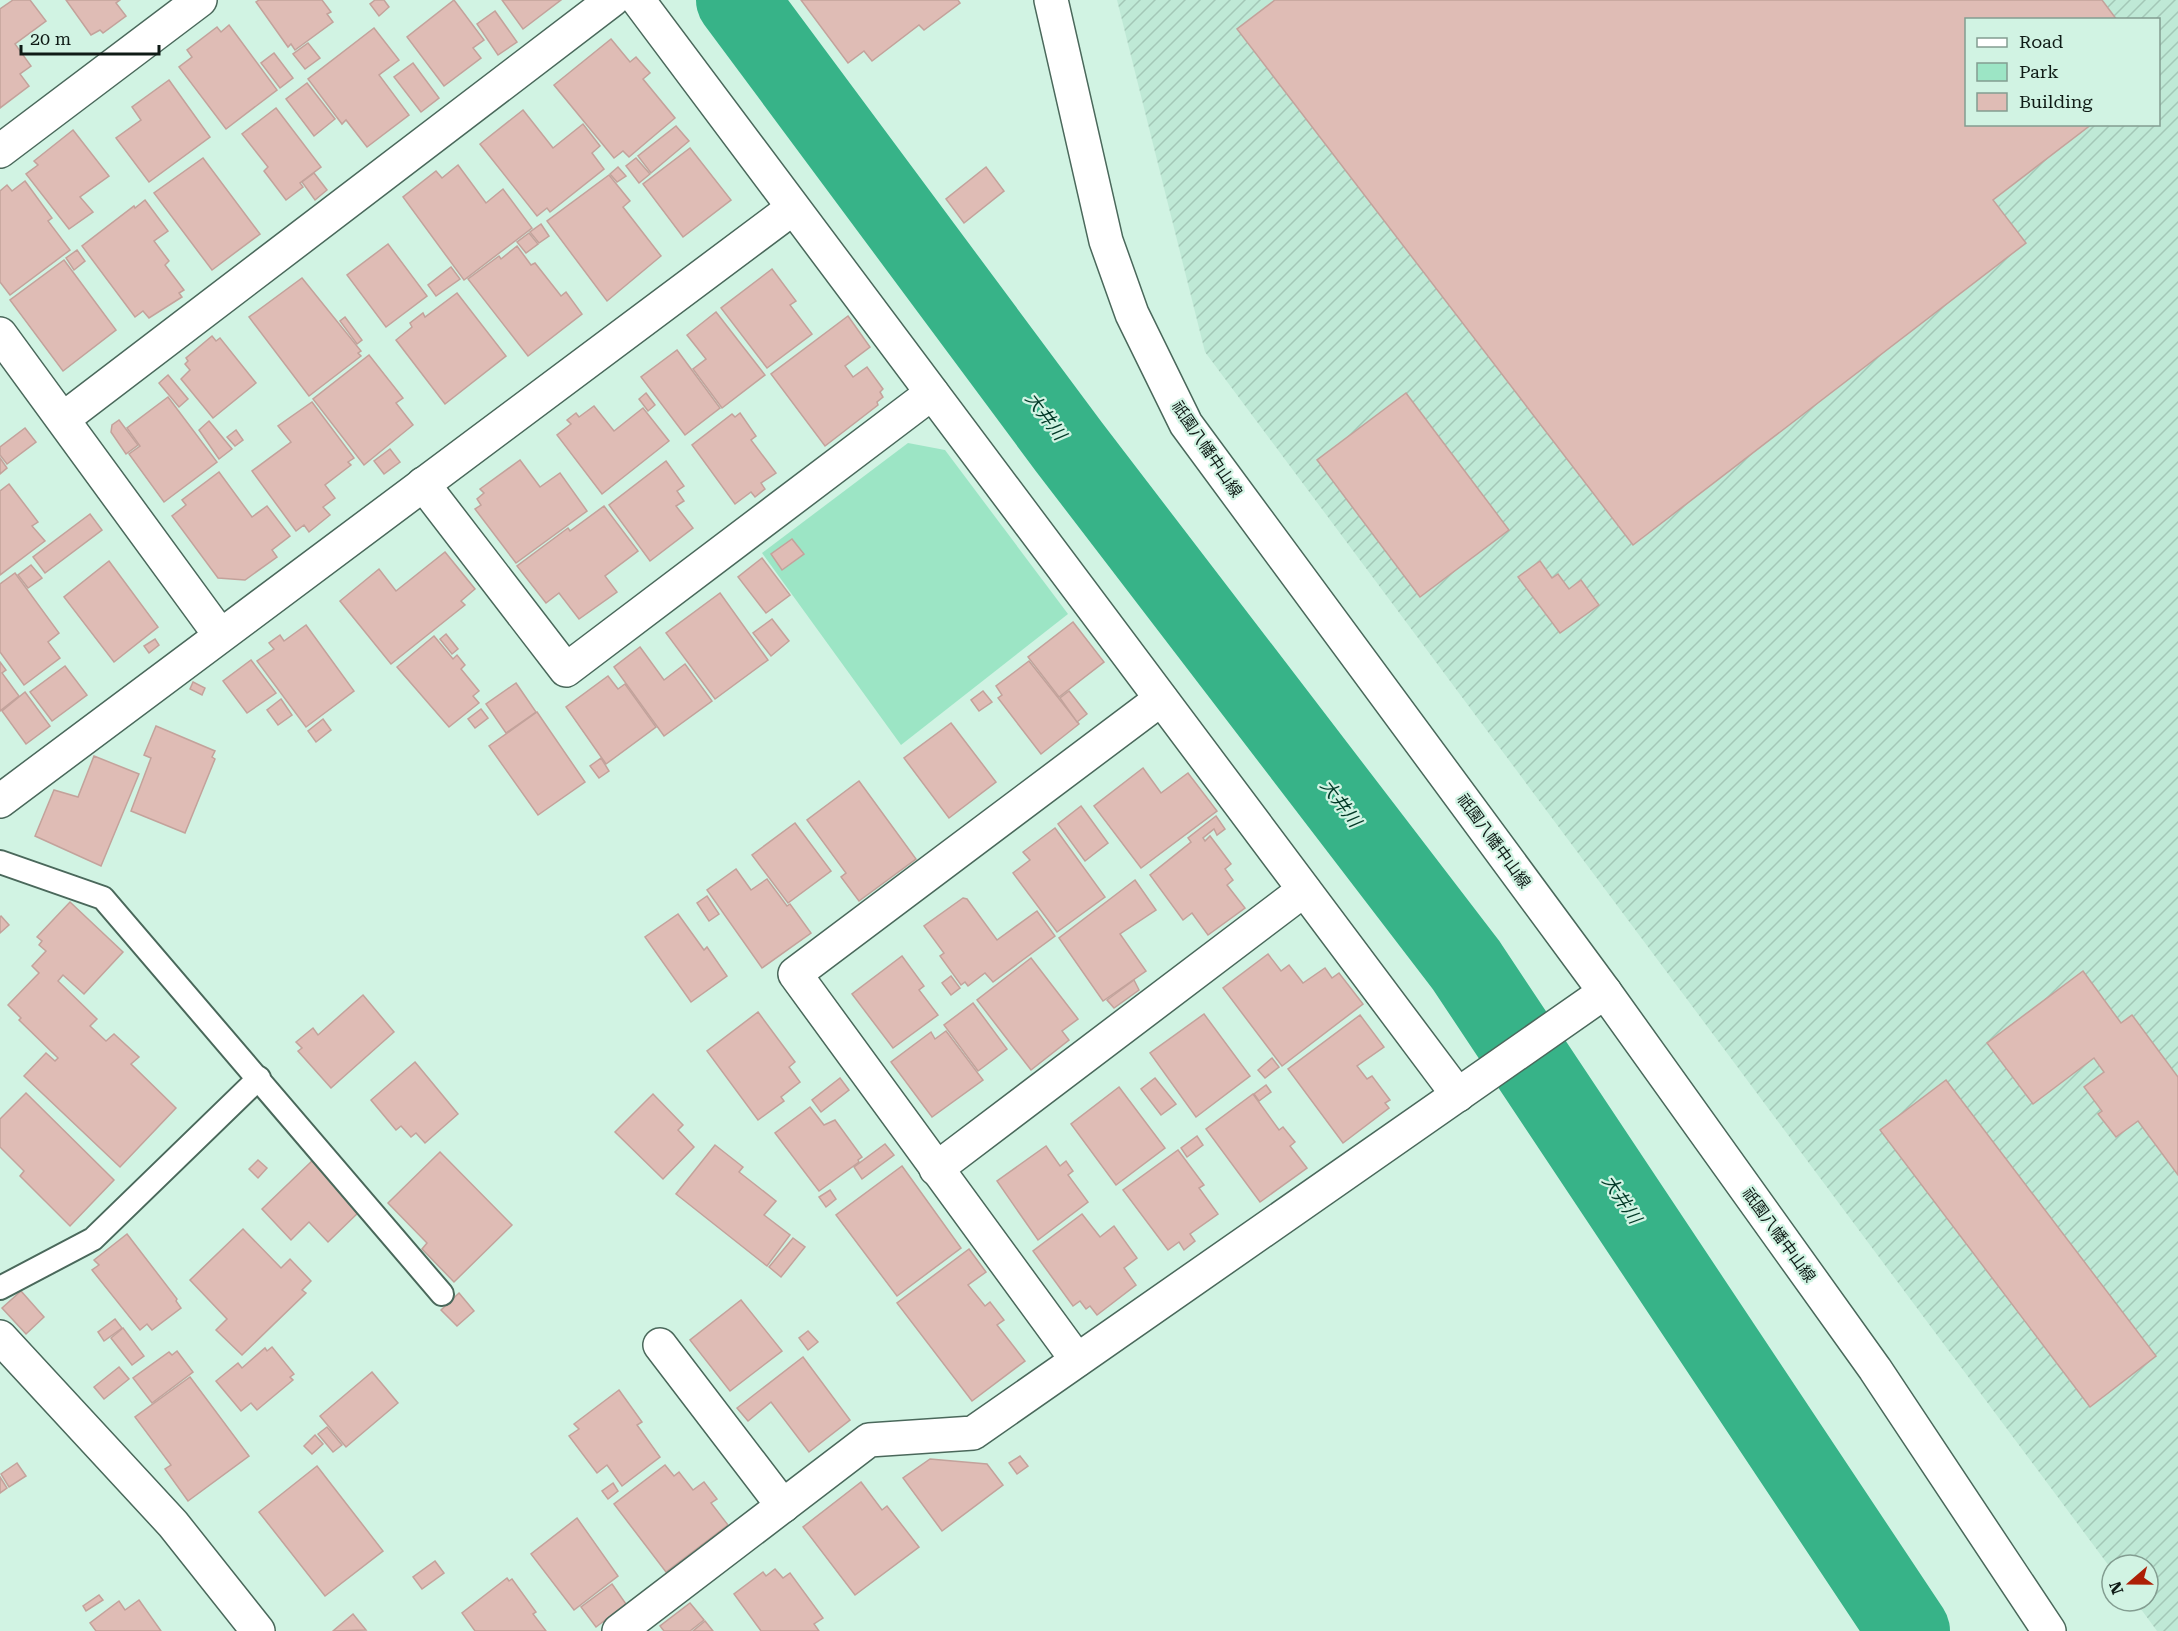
<svg xmlns="http://www.w3.org/2000/svg" width="2178" height="1631" viewBox="0 0 2178 1631" font-family="'Roboto Serif','Noto Sans JP',serif">
  <style>
    .industrial { fill: url(#industrial-furrows); fill-rule: evenodd }
    .park { fill: #9ce5c5 }
    .lines { fill: none; stroke-linecap: round; stroke-linejoin: round }
    .river { stroke: #37b388; stroke-width: 82 }
    .building { fill: #dfbcb5; stroke: #c3a29b; stroke-width: 1.5 }
    .service-casing { stroke: #4a685b; stroke-width: 26 }
    .minor-casing { stroke: #4a685b; stroke-width: 36 }
    .secondary-casing { stroke: #4a685b; stroke-width: 36 }
    .service { stroke: #fff; stroke-width: 22 }
    .minor { stroke: #fff; stroke-width: 33 }
    .secondary { stroke: #fff; stroke-width: 33 }
    .labels { text-anchor: middle; dominant-baseline: central; stroke-width: 4.5; stroke-linejoin: round; paint-order: stroke }
    .street-label { font-size: 16px; fill: #0f1b16; stroke: #d1f3e3 }
    .water-label { font-size: 18px; font-style: italic; fill: #023927; stroke: #d1f3e3 }
  </style>
  <defs>
    <pattern id="industrial-furrows" width="10" height="10" patternUnits="userSpaceOnUse" patternTransform="scale(1.5)"><rect width="10" height="10" fill="#bfe9d6"/><path d="M-1 1l2-2M0 10L10 0M9 11l2-2" fill="none" stroke="#a3c7b7"/></pattern>
  </defs>
  <rect width="100%" height="100%" fill="#d1f3e3"/>
  <!-- industrial -->
  <path class="industrial" d="M1117,0H2178V1631H2157L2135,1601H2148V1565H2112V1570L1205,352ZM1966,20H2158V124H1966Z"/>
  <!-- park -->
  <polygon class="park" points="908,443 945,450 1068,614 901,745 762,553"/>
  <g class="lines">
    <!-- river -->
    <polyline class="river" points="737,0 1069,447 1466,965 1909,1631"/>
  </g>
  <!-- building -->
  <g class="building">
    <polygon points="13,0 30,0 46,21 15,44 31,66 20,74 29,86 0,108 0,9"/>
    <polygon points="66,0 120,0 116,3 126,16 103,33 100,30 91,35"/>
    <polygon points="259,0 322,0 331,12 327,14 333,22 295,50 291,44 288,47 256,2"/>
    <polygon points="375,0 384,0 389,7 379,16 370,4"/>
    <polygon points="454,0 484,40 473,48 481,58 444,86 407,37"/>
    <polygon points="502,0 561,0 523,29"/>
    <polygon points="801,0 958,0 960,3 924,30 919,25 872,61 864,51 848,63"/>
    <polygon points="1275,0 2102,0 2117,20 1966,20 1966,124 2092,124 1993,200 2026,243 1633,545 1237,29"/>
    <polygon points="495,11 517,42 498,55 477,24"/>
    <polygon points="229,25 277,90 226,129 179,67 192,57 187,50 217,27 221,32"/>
    <polygon points="374,28 399,60 379,75 409,115 367,147 346,120 342,124 308,79"/>
    <polygon points="611,39 630,62 636,57 650,73 643,79 675,118 629,157 623,151 614,158 554,85"/>
    <polygon points="308,43 320,58 305,69 293,54"/>
    <polygon points="274,53 293,78 280,88 261,63"/>
    <polygon points="413,63 439,98 421,112 394,77"/>
    <polygon points="169,80 210,137 149,182 116,138 141,120 132,107"/>
    <polygon points="307,83 335,119 314,136 286,99"/>
    <polygon points="276,108 321,167 300,183 303,187 286,200 264,171 268,167 242,134"/>
    <polygon points="523,110 553,148 583,124 600,146 592,153 604,169 550,212 547,208 537,216 480,144"/>
    <polygon points="676,126 689,141 651,173 638,156"/>
    <polygon points="73,130 109,176 80,197 93,212 69,229 26,174 38,165 34,161"/>
    <polygon points="690,148 731,200 683,237 643,184"/>
    <polygon points="203,158 260,234 212,270 154,193"/>
    <polygon points="636,158 650,174 639,183 626,166"/>
    <polygon points="458,165 486,203 503,189 532,228 464,280 403,197 436,171 442,178"/>
    <polygon points="618,167 626,176 617,182 610,174"/>
    <polygon points="986,167 1004,191 964,223 946,199"/>
    <polygon points="314,173 327,190 315,200 302,182"/>
    <polygon points="609,175 630,201 623,207 661,256 607,301 547,221"/>
    <polygon points="25,181 52,218 48,221 70,250 10,295 0,282 0,191 7,185 12,191"/>
    <polygon points="145,200 168,231 154,241 169,261 165,265 184,290 179,293 182,297 149,318 143,311 135,317 82,246 134,206 135,208"/>
    <polygon points="541,224 549,236 539,243 530,232"/>
    <polygon points="529,233 538,244 526,253 517,242"/>
    <polygon points="388,244 427,296 386,327 347,275"/>
    <polygon points="517,246 531,265 535,263 561,296 566,292 582,314 528,356 468,279 499,256 501,259"/>
    <polygon points="77,250 85,261 74,270 66,258"/>
    <polygon points="64,260 116,330 63,371 10,300"/>
    <polygon points="451,267 460,279 436,296 428,285"/>
    <polygon points="772,269 796,301 790,305 812,334 767,368 721,308"/>
    <polygon points="302,278 361,351 358,353 361,356 309,396 249,317"/>
    <polygon points="457,293 506,356 445,404 396,340 412,327 410,323 423,313 425,317"/>
    <polygon points="716,312 765,375 722,408 693,369 706,359 687,335"/>
    <polygon points="848,316 870,347 845,366 853,377 867,367 883,389 880,392 883,397 877,402 878,405 825,446 771,374"/>
    <polygon points="345,317 362,340 357,344 340,321"/>
    <polygon points="212,336 216,341 220,338 256,383 213,418 181,379 190,370 185,364 188,361 186,358"/>
    <polygon points="677,350 720,408 685,435 641,377"/>
    <polygon points="369,355 403,398 396,403 413,425 364,465 313,399"/>
    <polygon points="168,375 188,399 179,407 159,383"/>
    <polygon points="646,393 655,405 648,411 639,399"/>
    <polygon points="1406,393 1509,530 1420,597 1317,460"/>
    <polygon points="168,397 217,462 164,502 129,454 140,446 127,428"/>
    <polygon points="312,402 354,458 348,462 351,465 325,485 335,498 323,507 330,515 309,532 304,525 296,531 252,471 291,442 278,426"/>
    <polygon points="594,406 614,431 643,408 669,441 602,494 557,435 571,424 567,420 576,413 579,417"/>
    <polygon points="740,413 756,436 751,440 776,473 761,483 765,489 755,497 751,492 735,504 692,445 732,414 735,417"/>
    <polygon points="119,420 138,445 126,454 111,432 112,425"/>
    <polygon points="209,421 232,449 219,459 199,430"/>
    <polygon points="25,428 36,442 7,464 0,455 0,447"/>
    <polygon points="236,430 243,440 235,446 227,437"/>
    <polygon points="390,449 400,462 384,474 374,461"/>
    <polygon points="0,458 7,468 0,474"/>
    <polygon points="520,460 540,487 560,473 587,511 516,563 475,509 481,505 477,499 484,493 480,489"/>
    <polygon points="666,461 684,486 677,491 684,501 676,506 693,528 650,561 609,505"/>
    <polygon points="219,472 252,517 267,506 290,536 272,550 277,557 245,580 218,578 172,516 186,505 182,500"/>
    <polygon points="9,484 38,522 32,526 45,541 0,575 0,491"/>
    <polygon points="604,506 638,551 605,576 617,592 579,619 559,593 546,603 517,566 568,528 570,531"/>
    <polygon points="90,514 102,530 45,573 33,557"/>
    <polygon points="792,539 804,554 782,570 771,554"/>
    <polygon points="445,552 475,589 461,601 465,605 391,664 340,601 379,569 396,591"/>
    <polygon points="762,558 790,595 766,613 738,577"/>
    <polygon points="109,561 158,627 114,662 64,597"/>
    <polygon points="1540,561 1552,578 1558,574 1569,589 1581,580 1599,605 1560,633 1518,577"/>
    <polygon points="31,565 42,578 28,588 18,575"/>
    <polygon points="15,573 59,633 48,642 60,658 24,685 0,652 0,584"/>
    <polygon points="720,593 768,660 715,699 666,633"/>
    <polygon points="772,619 789,641 771,656 753,633"/>
    <polygon points="1073,622 1104,662 1059,697 1028,657"/>
    <polygon points="306,625 354,691 306,727 257,661 274,649 269,643 280,635 284,641"/>
    <polygon points="446,634 458,649 452,654 440,639"/>
    <polygon points="434,636 453,659 457,655 465,665 461,669 479,691 473,696 479,703 449,727 397,667"/>
    <polygon points="155,639 159,645 149,653 144,646"/>
    <polygon points="640,647 664,680 685,664 712,701 664,736 614,667"/>
    <polygon points="251,660 276,693 247,713 223,681"/>
    <polygon points="1029,661 1079,724 1041,754 998,698 1002,695 996,686"/>
    <polygon points="0,662 6,670 2,673 19,696 0,711"/>
    <polygon points="65,666 87,695 52,721 30,692"/>
    <polygon points="608,676 618,689 625,684 656,727 606,764 566,707"/>
    <polygon points="193,682 205,688 202,695 190,689"/>
    <polygon points="516,683 536,712 506,733 486,704"/>
    <polygon points="983,691 992,702 979,711 971,700"/>
    <polygon points="1069,691 1087,714 1077,722 1060,698"/>
    <polygon points="25,692 50,726 26,744 2,711"/>
    <polygon points="281,699 292,715 278,725 267,710"/>
    <polygon points="481,709 488,718 475,728 468,719"/>
    <polygon points="537,712 585,782 538,815 489,746"/>
    <polygon points="323,719 331,730 316,742 308,731"/>
    <polygon points="951,723 996,782 949,818 904,758"/>
    <polygon points="156,726 215,751 212,757 215,759 185,833 131,811 151,758 144,755"/>
    <polygon points="94,756 139,774 101,866 35,836 54,790 78,797"/>
    <polygon points="601,758 609,771 599,778 590,766"/>
    <polygon points="1143,768 1161,793 1188,773 1217,811 1141,868 1094,806"/>
    <polygon points="859,781 916,859 859,901 841,877 846,873 807,820"/>
    <polygon points="1081,806 1108,843 1085,861 1058,824"/>
    <polygon points="1216,816 1225,829 1217,835 1214,829 1203,838 1205,841 1210,836 1231,864 1225,869 1233,880 1227,885 1245,908 1208,935 1192,913 1183,920 1150,875 1191,842 1188,838"/>
    <polygon points="795,823 831,871 788,903 752,855"/>
    <polygon points="1055,828 1105,897 1057,932 1013,873 1030,860 1023,852"/>
    <polygon points="736,869 751,890 767,879 787,906 790,904 811,933 762,968 707,890"/>
    <polygon points="1135,880 1156,910 1120,934 1146,971 1103,1001 1059,938"/>
    <polygon points="707,896 719,914 709,921 697,903"/>
    <polygon points="963,898 967,899 997,940 1037,911 1055,936 993,982 985,973 968,986 965,982 961,985 940,956 944,953 924,926"/>
    <polygon points="70,902 123,952 84,994 63,975 58,981 97,1019 90,1026 106,1041 114,1034 139,1057 131,1064 176,1108 120,1167 24,1076 46,1053 55,1061 58,1058 19,1020 21,1018 8,1005 39,973 32,966 46,951 39,945 42,941 37,937"/>
    <polygon points="678,914 704,950 707,947 727,976 691,1002 645,937"/>
    <polygon points="1,916 9,925 0,933 0,917"/>
    <polygon points="1268,954 1281,971 1289,965 1303,983 1325,968 1332,978 1339,973 1363,1004 1282,1066 1223,988"/>
    <polygon points="902,956 924,986 919,990 938,1015 893,1048 852,994"/>
    <polygon points="1031,958 1078,1019 1062,1031 1069,1040 1031,1070 977,1000"/>
    <polygon points="2083,971 2121,1023 2132,1015 2178,1077 2178,1175 2138,1121 2116,1137 2098,1114 2102,1111 2084,1087 2104,1072 2094,1058 2033,1104 1987,1043"/>
    <polygon points="951,976 960,988 951,995 942,983"/>
    <polygon points="1134,980 1139,990 1114,1008 1107,1000"/>
    <polygon points="363,995 394,1032 331,1088 298,1051 302,1048 296,1042 313,1028 318,1035"/>
    <polygon points="973,1003 1007,1049 978,1071 944,1025"/>
    <polygon points="758,1012 795,1062 789,1067 800,1082 781,1097 784,1101 758,1120 707,1051"/>
    <polygon points="1204,1014 1250,1076 1196,1117 1150,1053"/>
    <polygon points="1360,1015 1384,1047 1357,1066 1367,1079 1372,1076 1390,1100 1385,1103 1389,1108 1343,1143 1288,1069"/>
    <polygon points="946,1031 983,1080 932,1117 891,1062 931,1032 935,1039"/>
    <polygon points="1272,1058 1279,1067 1265,1078 1258,1070"/>
    <polygon points="415,1062 458,1114 425,1143 416,1133 411,1137 401,1126 396,1130 371,1100"/>
    <polygon points="840,1078 849,1090 821,1112 812,1100"/>
    <polygon points="1155,1078 1176,1104 1161,1115 1141,1089"/>
    <polygon points="1946,1080 2156,1356 2090,1407 1880,1130"/>
    <polygon points="1266,1085 1271,1092 1259,1101 1254,1094"/>
    <polygon points="1119,1087 1165,1148 1116,1185 1071,1124"/>
    <polygon points="26,1093 114,1180 70,1226 20,1176 24,1171 0,1147 0,1119"/>
    <polygon points="653,1094 683,1125 678,1130 694,1147 663,1179 615,1132"/>
    <polygon points="1253,1094 1279,1130 1283,1127 1295,1142 1290,1146 1307,1168 1260,1202 1206,1129"/>
    <polygon points="810,1107 824,1125 835,1120 862,1157 858,1160 859,1162 819,1191 775,1133"/>
    <polygon points="1197,1136 1203,1145 1187,1157 1181,1148"/>
    <polygon points="885,1144 894,1155 862,1179 854,1167"/>
    <polygon points="715,1145 743,1167 739,1172 776,1201 764,1215 790,1235 767,1266 676,1194"/>
    <polygon points="1046,1146 1060,1166 1066,1161 1073,1171 1068,1175 1088,1202 1038,1240 997,1181"/>
    <polygon points="1178,1150 1204,1185 1199,1188 1218,1214 1190,1234 1195,1241 1184,1250 1179,1242 1168,1250 1123,1190"/>
    <polygon points="440,1152 512,1225 454,1282 422,1249 427,1243 388,1203"/>
    <polygon points="314,1159 362,1209 328,1242 309,1222 291,1240 262,1209"/>
    <polygon points="258,1160 267,1168 258,1178 249,1169"/>
    <polygon points="902,1166 961,1248 897,1296 836,1215"/>
    <polygon points="830,1190 836,1199 826,1207 819,1197"/>
    <polygon points="1082,1214 1100,1237 1114,1226 1137,1258 1124,1268 1136,1285 1097,1315 1090,1306 1086,1309 1080,1301 1073,1306 1033,1251"/>
    <polygon points="243,1229 281,1268 290,1259 311,1281 302,1290 306,1293 242,1355 216,1330 227,1319 190,1280"/>
    <polygon points="127,1234 177,1299 176,1301 181,1308 152,1330 147,1324 140,1330 92,1270 99,1265 94,1260"/>
    <polygon points="793,1238 805,1247 781,1277 769,1267"/>
    <polygon points="969,1249 986,1272 968,1285 985,1306 990,1302 1004,1320 997,1325 1025,1361 972,1401 897,1303"/>
    <polygon points="21,1291 44,1317 26,1334 2,1308"/>
    <polygon points="459,1293 474,1311 457,1326 441,1310"/>
    <polygon points="741,1300 782,1351 730,1391 690,1340"/>
    <polygon points="115,1319 122,1328 104,1341 98,1332"/>
    <polygon points="123,1328 144,1356 132,1365 111,1338"/>
    <polygon points="808,1331 818,1342 808,1350 799,1338"/>
    <polygon points="272,1347 294,1374 290,1377 293,1380 257,1410 251,1403 241,1411 216,1381 238,1363 242,1368 265,1348 267,1351"/>
    <polygon points="177,1351 193,1372 152,1403 133,1378 169,1352 172,1355"/>
    <polygon points="803,1357 850,1420 809,1452 771,1402 748,1421 737,1408"/>
    <polygon points="119,1367 129,1379 104,1399 94,1387"/>
    <polygon points="372,1372 398,1403 346,1447 320,1416"/>
    <polygon points="190,1377 249,1456 188,1501 165,1469 171,1465 135,1417"/>
    <polygon points="619,1390 642,1422 637,1425 660,1457 622,1486 607,1465 597,1473 569,1436 579,1429 574,1424"/>
    <polygon points="327,1427 342,1445 333,1452 318,1434"/>
    <polygon points="315,1435 323,1444 312,1454 304,1446"/>
    <polygon points="1020,1456 1028,1466 1017,1474 1009,1463"/>
    <polygon points="930,1459 987,1464 1003,1485 942,1531 903,1478"/>
    <polygon points="17,1463 26,1476 9,1487 1,1474"/>
    <polygon points="665,1465 674,1476 679,1472 693,1490 704,1482 717,1499 711,1503 728,1525 666,1572 614,1504"/>
    <polygon points="317,1466 383,1551 325,1596 259,1512"/>
    <polygon points="0,1477 7,1488 0,1493"/>
    <polygon points="861,1482 882,1510 887,1506 919,1547 855,1595 803,1527"/>
    <polygon points="613,1483 618,1491 608,1499 602,1491"/>
    <polygon points="577,1518 618,1576 574,1610 531,1554"/>
    <polygon points="435,1561 444,1573 422,1589 413,1577"/>
    <polygon points="775,1569 783,1578 790,1573 823,1618 814,1624 819,1631 761,1631 734,1594 763,1572 766,1576"/>
    <polygon points="507,1578 509,1581 512,1579 536,1612 533,1614 546,1631 475,1631 462,1613"/>
    <polygon points="612,1584 626,1604 596,1627 581,1607"/>
    <polygon points="99,1595 103,1600 86,1611 83,1606"/>
    <polygon points="139,1600 161,1631 96,1631 90,1623 119,1601 125,1610"/>
    <polygon points="690,1603 704,1620 690,1631 664,1631 660,1626"/>
    <polygon points="353,1614 366,1630 333,1631"/>
    <polygon points="705,1621 713,1631 693,1631"/>
  </g>
  <g class="lines">
    <!-- service casing -->
    <g class="service-casing">
      <g id="service">
        <polyline points="0,862 103,898 442,1294"/>
        <polyline points="0,1288 93,1239 259,1078"/>
      </g>
    </g>
    <!-- minor casing -->
    <g class="minor-casing">
      <g id="minor">
        <polyline points="638,0 1458,1095"/>
        <polyline points="0,151 200,0"/>
        <polyline points="0,334 220,635"/>
        <polyline points="63,419 612,0"/>
        <polyline points="423,484 566,670 932,393"/>
        <polyline points="0,801 793,208"/>
        <polyline points="936,1169 1304,890"/>
        <polyline points="0,1337 173,1524 258,1631"/>
        <polyline points="660,1345 783,1506"/>
        <polyline points="1077,1360 795,974 1161,699"/>
        <polyline points="619,1631 869,1440 973,1433 1605,992"/>
      </g>
    </g>
    <!-- secondary casing -->
    <g class="secondary-casing">
      <polyline id="secondary" points="1051,0 1106,241 1132,314 1186,424 1605,992 1875,1369 2049,1631"/>
    </g>
    <!-- service -->
    <use href="#service" class="service"/>
    <!-- minor -->
    <use href="#minor" class="minor"/>
    <!-- secondary -->
    <use href="#secondary" class="secondary"/>
  </g>
  <g class="labels">
    <!-- street labels -->
    <g class="street-label">
      <text transform="translate(1207 449) rotate(56)">祇園八幡中山線</text>
      <text transform="translate(1494 841) rotate(54)">祇園八幡中山線</text>
      <text transform="translate(1779 1235) rotate(54)">祇園八幡中山線</text>
    </g>
    <!-- water labels -->
    <g class="water-label">
      <text transform="translate(1046 416) rotate(53)">大井川</text>
      <text transform="translate(1341 803) rotate(53)">大井川</text>
      <text transform="translate(1622 1199) rotate(56)">大井川</text>
    </g>
  </g>
  <!-- legend -->
  <rect x="1965" y="18" width="195" height="108" fill="#d1f3e3" stroke="#839d91" stroke-width="1.5"/>
  <rect x="1977" y="38" width="30" height="9" fill="#ffffff" stroke="#839d91" stroke-width="1.5"/>
  <text x="2019" y="48" font-size="18" fill="#0f1b16">Road</text>
  <rect x="1977" y="63" width="30" height="18" fill="#9ce5c5" stroke="#839d91" stroke-width="1.5"/>
  <text x="2019" y="78" font-size="18" fill="#0f1b16">Park</text>
  <rect x="1977" y="93" width="30" height="18" fill="#dfbcb5" stroke="#839d91" stroke-width="1.5"/>
  <text x="2019" y="108" font-size="18" fill="#0f1b16">Building</text>
  <!-- north arrow -->
  <g transform="translate(2130 1583) rotate(250)"><circle r="28" fill="#d1f3e3" stroke="#839d91" stroke-width="1.5"/>
  <path d="M0-4.5L10 22L0 15L-10 22Z" fill="#ad1f06"/>
  <text y="-9" font-size="16" font-weight="bold" text-anchor="middle" fill="#0f1b16">N</text>
  </g>
  <!-- scale -->
  <path d="M21 45v9h138v-9" fill="none" stroke="#0f1b16" stroke-width="3"/>
  <text x="30" y="45" font-size="18" fill="#0f1b16" stroke="#d1f3e3" stroke-width="4.5" paint-order="stroke">20 m</text>
</svg>
